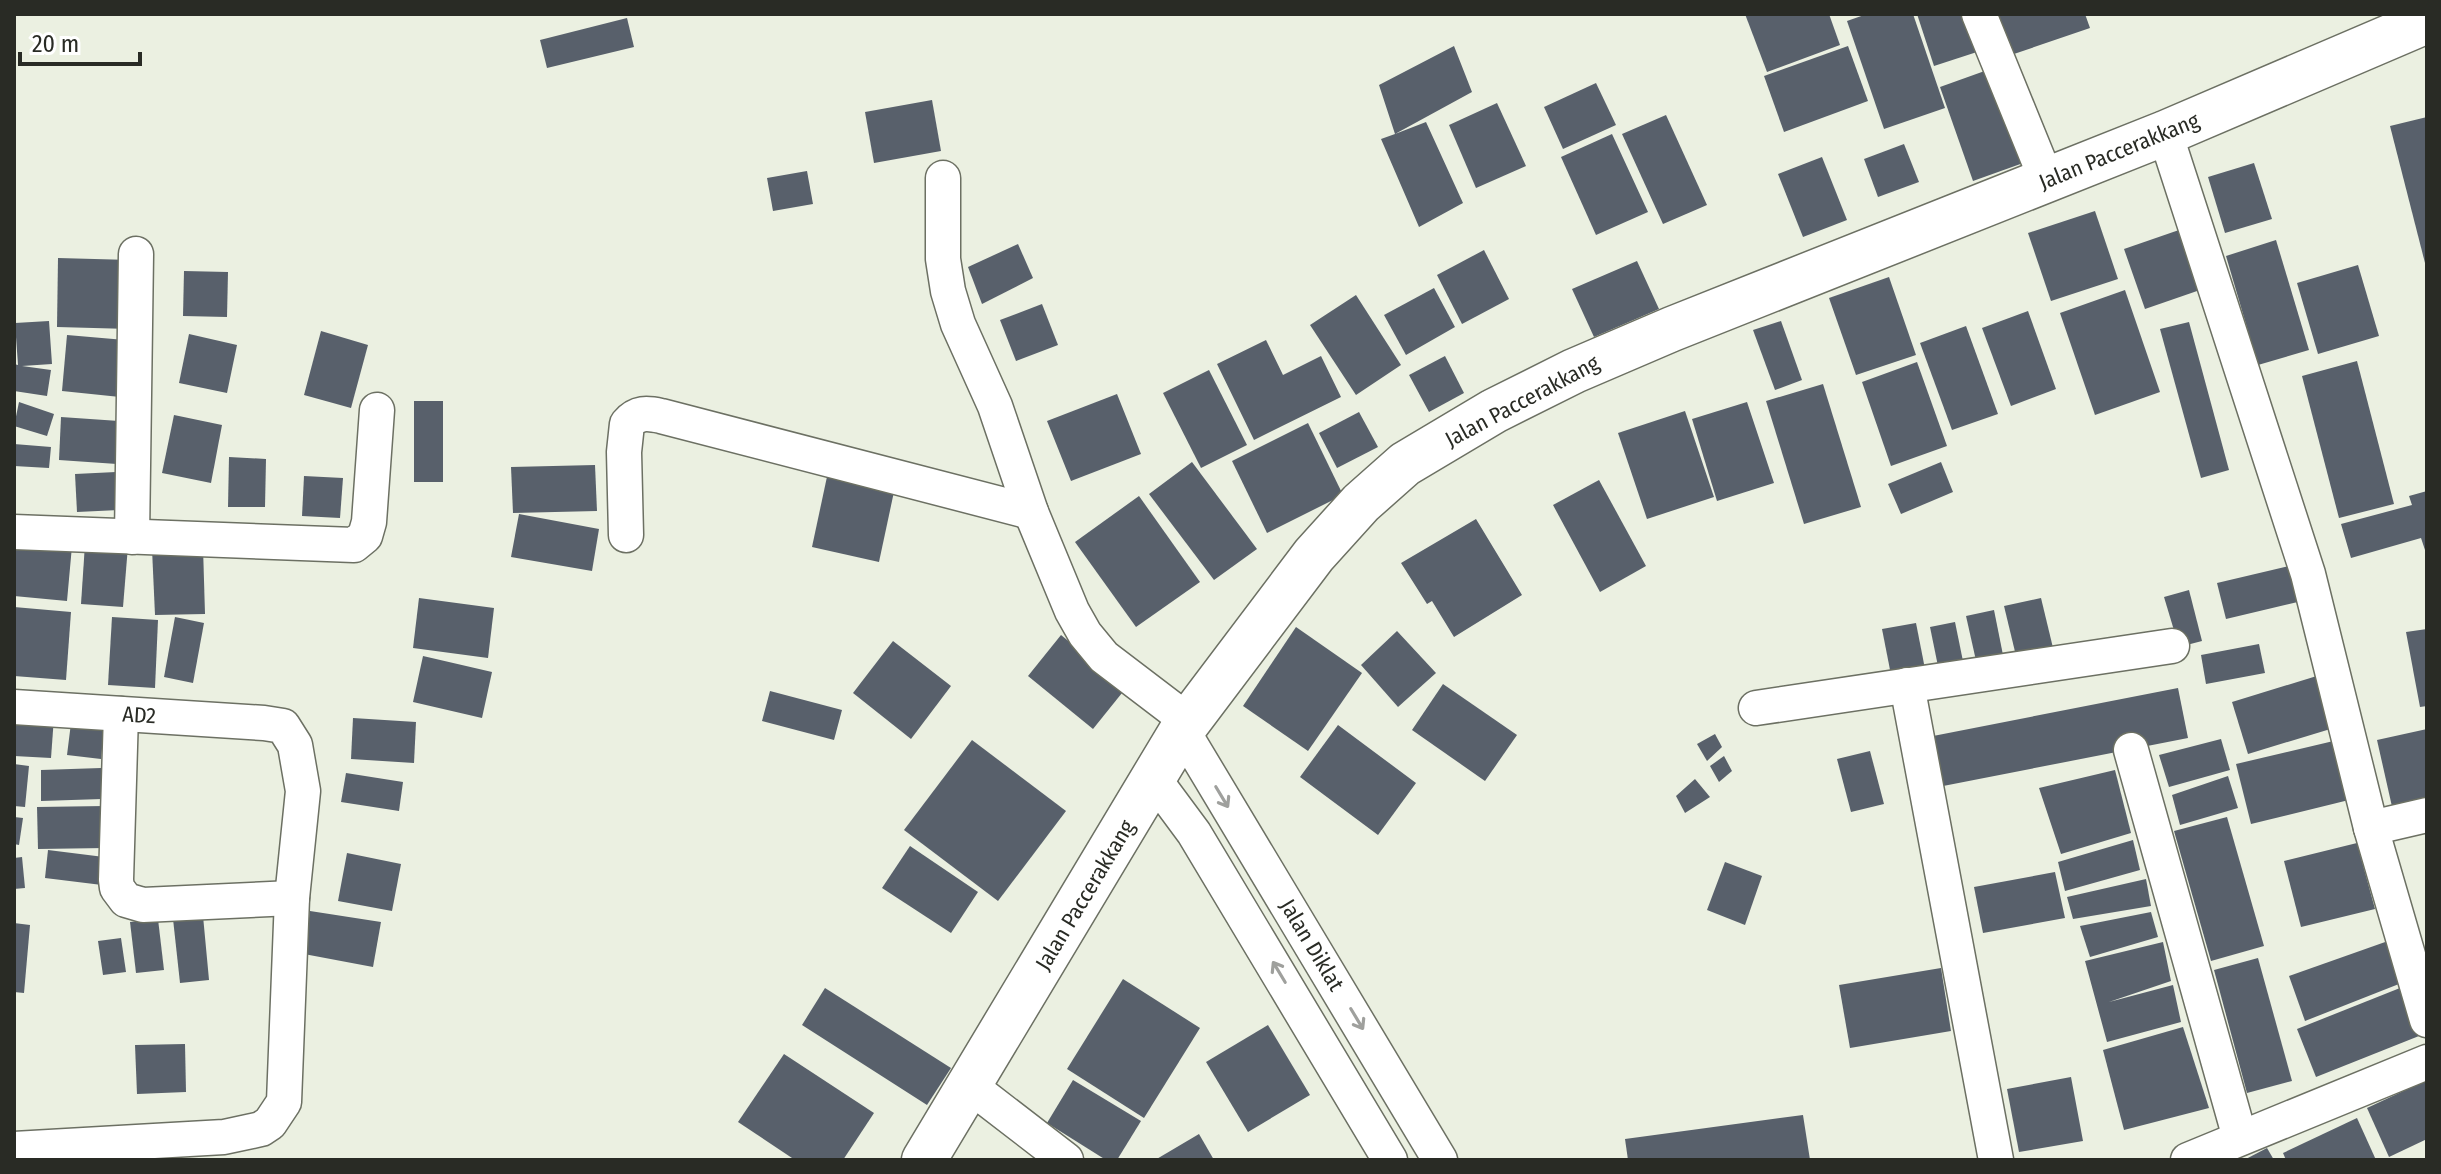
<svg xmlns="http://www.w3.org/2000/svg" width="2441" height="1174" viewBox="0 0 2441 1174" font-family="'Fira Sans Condensed',sans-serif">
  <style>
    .building { fill: #58606b }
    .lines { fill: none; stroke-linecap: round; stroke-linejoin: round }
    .street-casing { stroke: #6c7063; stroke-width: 37 }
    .secondary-casing { stroke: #6c7063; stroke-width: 47 }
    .street { stroke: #fff; stroke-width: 34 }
    .secondary { stroke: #fff; stroke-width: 44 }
    .oneway { stroke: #9fa09d }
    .labels { text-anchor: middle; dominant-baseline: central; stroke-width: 8; stroke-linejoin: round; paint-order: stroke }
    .street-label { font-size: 22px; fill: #292b25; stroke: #fff }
  </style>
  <rect width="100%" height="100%" fill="#ebf0e1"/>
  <!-- building -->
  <g class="building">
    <polygon points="1745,14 1829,14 1840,45 1767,72"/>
    <polygon points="1867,14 1913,14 1945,108 1884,129 1847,21"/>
    <polygon points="1917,14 1968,14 1980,51 1934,66"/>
    <polygon points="1997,14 2085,14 2090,28 2011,55"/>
    <polygon points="627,18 634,47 547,68 540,40"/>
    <polygon points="1454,46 1472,92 1395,134 1426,122 1463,203 1419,227 1381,139 1395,134 1379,85"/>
    <polygon points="1848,46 1868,101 1784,132 1764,76"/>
    <polygon points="1993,68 2026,162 1973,181 1940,87"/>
    <polygon points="1596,83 1616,125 1563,149 1544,107"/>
    <polygon points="932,100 941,151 874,163 865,112"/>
    <polygon points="1497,103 1526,166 1476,188 1449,125"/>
    <polygon points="1666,115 1707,205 1663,224 1622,134"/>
    <polygon points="2427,117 2427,262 2425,263 2390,126"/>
    <polygon points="1612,134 1648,212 1596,235 1561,157"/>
    <polygon points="1904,144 1919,182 1878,197 1864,159"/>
    <polygon points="1822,157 1847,220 1803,237 1778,174"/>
    <polygon points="2254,163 2272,219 2225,233 2208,177"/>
    <polygon points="807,171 813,204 773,211 767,178"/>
    <polygon points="2095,211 2118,279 2051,301 2028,233"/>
    <polygon points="2179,230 2200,290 2145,309 2124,249"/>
    <polygon points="2276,240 2309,350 2258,365 2226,256"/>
    <polygon points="1018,244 1033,278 982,304 968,267"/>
    <polygon points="1484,250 1509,299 1462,324 1437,275"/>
    <polygon points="58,258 131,260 130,329 57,327"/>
    <polygon points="1637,261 1659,309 1594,337 1572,289"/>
    <polygon points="2358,265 2379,336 2318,354 2297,283"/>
    <polygon points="184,271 228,272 227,317 183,316"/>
    <polygon points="1889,277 1916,355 1856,375 1829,298"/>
    <polygon points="1434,288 1455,327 1406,355 1384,315"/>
    <polygon points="2125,290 2160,392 2095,415 2060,313"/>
    <polygon points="1356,295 1401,365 1356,395 1310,325"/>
    <polygon points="1042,304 1058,345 1016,361 1000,320"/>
    <polygon points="2028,311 2056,389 2011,406 1982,328"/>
    <polygon points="49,321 52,364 22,366 51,370 47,396 14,391 14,364 18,365 15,323"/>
    <polygon points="1781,321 1802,380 1775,390 1753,330"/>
    <polygon points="2189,322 2229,470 2201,478 2160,329"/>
    <polygon points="1966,326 1998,414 1952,430 1920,343"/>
    <polygon points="321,331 368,345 351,408 304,395"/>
    <polygon points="189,334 237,345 227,393 179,383"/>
    <polygon points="67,335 125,340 120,397 62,391"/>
    <polygon points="1266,340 1283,375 1321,356 1341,397 1254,440 1217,364"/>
    <polygon points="1445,356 1464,393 1429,412 1409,375"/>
    <polygon points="2357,361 2394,504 2339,518 2302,376"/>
    <polygon points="1917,362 1947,446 1891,466 1862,382"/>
    <polygon points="1209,370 1247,445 1201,468 1163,393"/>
    <polygon points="1823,384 1861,507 1804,524 1766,401"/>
    <polygon points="1117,394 1141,454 1071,481 1047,421"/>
    <rect x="414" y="401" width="29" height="81"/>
    <polygon points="19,402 54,414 47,436 14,426"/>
    <polygon points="1747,402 1774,483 1717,501 1692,419"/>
    <polygon points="1685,411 1714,497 1647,519 1618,433"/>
    <polygon points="1359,412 1378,447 1337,468 1319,433"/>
    <polygon points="174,415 222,425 211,483 162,473"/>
    <polygon points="61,417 119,421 117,464 59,460"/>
    <polygon points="1308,423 1343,495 1267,533 1232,461"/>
    <polygon points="14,444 51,447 49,468 14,466"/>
    <polygon points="229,457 266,459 265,507 228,507"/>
    <polygon points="1192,462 1257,549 1214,580 1149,494"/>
    <polygon points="1941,462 1953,492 1901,514 1888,484"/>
    <polygon points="595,465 597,511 513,513 511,467"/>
    <polygon points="116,472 119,510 77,512 75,474"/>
    <polygon points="828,472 895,487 879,562 812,547"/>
    <polygon points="304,476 343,478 340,518 302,516"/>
    <polygon points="1599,480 1646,566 1600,592 1553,505"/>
    <polygon points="2427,491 2427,556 2421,538 2351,558 2341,524 2412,505 2409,496"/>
    <polygon points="1139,496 1200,582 1136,627 1075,542"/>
    <polygon points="519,514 599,529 592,571 511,557"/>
    <polygon points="1476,519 1522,595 1454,637 1432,601 1427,604 1401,563"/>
    <polygon points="14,540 72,546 67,601 14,596"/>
    <polygon points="85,544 128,546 123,607 81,604"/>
    <polygon points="203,547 205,614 155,615 152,549"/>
    <polygon points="2293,565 2302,601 2226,619 2217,583"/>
    <polygon points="2189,590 2202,641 2179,647 2164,597"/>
    <polygon points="419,598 494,608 488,658 413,648"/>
    <polygon points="2041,598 2054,652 2017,660 2004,606"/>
    <polygon points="14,607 71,612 66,680 14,676"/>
    <polygon points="1994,610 2004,660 1977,665 1966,616"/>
    <polygon points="112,617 158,620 155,688 108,685"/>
    <polygon points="175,617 204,623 193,683 164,677"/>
    <polygon points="1955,622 1965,671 1940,676 1930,627"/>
    <polygon points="1916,623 1926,674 1892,680 1882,629"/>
    <polygon points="1296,627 1362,673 1308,751 1243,706"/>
    <polygon points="2427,629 2427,706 2420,707 2406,632"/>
    <polygon points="1397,631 1436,673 1398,707 1361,665"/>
    <polygon points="1061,635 1126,688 1093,729 1028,676"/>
    <polygon points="893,641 951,686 911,739 853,693"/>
    <polygon points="2259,644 2265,673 2206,684 2201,655"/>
    <polygon points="423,656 492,672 482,718 413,702"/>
    <polygon points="2320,675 2337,727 2248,754 2232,702"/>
    <polygon points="1443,684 1517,735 1485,781 1412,730"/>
    <polygon points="2178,688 2188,738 1938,787 1928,737"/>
    <polygon points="770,691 842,710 834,740 762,721"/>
    <polygon points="14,714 54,717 51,758 14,756"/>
    <polygon points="72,715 105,719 101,759 67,755"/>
    <polygon points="353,718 416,722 414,763 351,759"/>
    <polygon points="1338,725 1416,783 1378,835 1300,777"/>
    <polygon points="2427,729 2427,803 2393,811 2377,740"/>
    <polygon points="1715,734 1722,747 1707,761 1697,744"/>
    <polygon points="2221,739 2230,770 2169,787 2159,755"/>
    <polygon points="2342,739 2357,798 2251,824 2236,764"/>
    <polygon points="972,740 1066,811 998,901 904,830"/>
    <polygon points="1870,751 1884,804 1851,812 1837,759"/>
    <polygon points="1724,756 1732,771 1719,782 1710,766"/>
    <polygon points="14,764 29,766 25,807 14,806"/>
    <polygon points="101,768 102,799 41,801 41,770"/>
    <polygon points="2115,770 2131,833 2061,854 2039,788"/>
    <polygon points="346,773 403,782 399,811 341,802"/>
    <polygon points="2228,776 2238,808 2180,825 2172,795"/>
    <polygon points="1695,779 1710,797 1685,813 1676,796"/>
    <polygon points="105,806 106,848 38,849 37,807"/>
    <polygon points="14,817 23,818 19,845 14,844"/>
    <polygon points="2227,817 2264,946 2211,961 2174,831"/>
    <polygon points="2133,840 2140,870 2065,891 2058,862"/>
    <polygon points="2357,843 2375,909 2301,927 2284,861"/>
    <polygon points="910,846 978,892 951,933 882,888"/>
    <polygon points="48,850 104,857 102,885 45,878"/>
    <polygon points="347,853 401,864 392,911 338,901"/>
    <polygon points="22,857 25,888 14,889 14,858"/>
    <polygon points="1725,862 1762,876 1745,925 1707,910"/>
    <polygon points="2055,872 2065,918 1983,933 1974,887"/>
    <polygon points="2146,879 2151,906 2073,919 2067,897"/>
    <polygon points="310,911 381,922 373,967 304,954"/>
    <polygon points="2151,912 2158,937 2090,957 2080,926"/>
    <polygon points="203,916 209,980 180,983 173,919"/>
    <polygon points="158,919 164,970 136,973 130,922"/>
    <polygon points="14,923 30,925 24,993 14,992"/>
    <polygon points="121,938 126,972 103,975 98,941"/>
    <polygon points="2388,941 2404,982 2305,1021 2289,976"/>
    <polygon points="2163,942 2171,981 2109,1002 2173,985 2181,1022 2107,1042 2085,961"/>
    <polygon points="2258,958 2292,1081 2247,1093 2214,970"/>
    <polygon points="1941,968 1951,1031 1850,1048 1839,985"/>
    <polygon points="1123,979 1200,1028 1144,1118 1067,1069"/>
    <polygon points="825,988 951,1068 927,1105 802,1025"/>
    <polygon points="2400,988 2419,1036 2316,1077 2297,1029"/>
    <polygon points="1268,1025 1310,1095 1248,1132 1206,1062"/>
    <polygon points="2183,1027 2209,1108 2124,1130 2103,1050"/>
    <polygon points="185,1044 186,1092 137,1094 135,1045"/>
    <polygon points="784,1054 874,1113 843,1160 795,1160 738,1122"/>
    <polygon points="2071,1077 2083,1141 2019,1152 2007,1089"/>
    <polygon points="1073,1080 1141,1121 1117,1160 1106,1160 1047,1123"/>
    <polygon points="2427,1080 2427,1139 2389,1157 2367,1108"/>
    <polygon points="1803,1115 1810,1160 1628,1160 1625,1139"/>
    <polygon points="2357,1118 2376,1160 2286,1160 2283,1153"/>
    <polygon points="1199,1134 1214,1160 1155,1160"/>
    <polygon points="2267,1148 2274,1160 2244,1160"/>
  </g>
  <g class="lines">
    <!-- street casing -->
    <g class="street-casing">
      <g id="street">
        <polyline points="1979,14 2047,181"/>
        <polyline points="2165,133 2308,574 2371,828 2427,1020"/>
        <polyline points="943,178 943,259 948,291 958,324 995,406 1031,512 1072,611 1085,634 1104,657 1188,721"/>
        <polyline points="14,532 354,545 365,536 369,522 377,410"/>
        <path d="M626,535L624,452L627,424C637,412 647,413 661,416L1031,512"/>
        <polyline points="132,537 136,254"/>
        <polyline points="1907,685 1996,1160"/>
        <polyline points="14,707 264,723 283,726 295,745 303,791 292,898 284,1102 270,1123 261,1129 224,1137 14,1149"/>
        <polyline points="1756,708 2172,646"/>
        <polyline points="121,714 116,880 117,888 126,900 143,905 292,898"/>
        <polyline points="1182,730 1440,1160"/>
        <polyline points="2131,750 2240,1138"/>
        <polyline points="1154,779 1194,833 1390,1160"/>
        <polyline points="2371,828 2427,815"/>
        <polyline points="970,1086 1066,1160"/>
        <polyline points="2188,1160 2427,1062"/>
      </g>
    </g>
    <!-- secondary casing -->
    <g class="secondary-casing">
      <polyline id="secondary" points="924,1160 1182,730 1314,555 1361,503 1405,464 1494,411 1574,371 1672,329 2165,133 2427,21"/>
    </g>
    <!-- street -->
    <use href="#street" class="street"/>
    <!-- secondary -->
    <use href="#secondary" class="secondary"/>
  </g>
  <!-- one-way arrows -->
  <defs><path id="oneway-shaft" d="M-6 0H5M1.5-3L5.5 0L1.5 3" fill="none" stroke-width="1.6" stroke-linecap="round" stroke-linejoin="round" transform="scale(2)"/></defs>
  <g class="oneway">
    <use href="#oneway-shaft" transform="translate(1222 797) rotate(59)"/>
    <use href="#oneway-shaft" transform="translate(1279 972) rotate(-121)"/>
    <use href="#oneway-shaft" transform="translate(1357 1019) rotate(59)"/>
  </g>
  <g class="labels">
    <!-- street labels -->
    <g class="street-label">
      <text transform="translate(2119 151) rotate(-22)">Jalan Paccerakkang</text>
      <text transform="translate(1522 401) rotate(-28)">Jalan Paccerakkang</text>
      <text transform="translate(139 715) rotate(3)">AD2</text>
      <text transform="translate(1085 895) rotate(-59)">Jalan Paccerakkang</text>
      <text transform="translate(1312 945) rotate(59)">Jalan Diklat</text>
    </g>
  </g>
  <!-- border -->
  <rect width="2441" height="1174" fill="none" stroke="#292b25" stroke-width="32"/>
  <!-- scale -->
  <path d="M20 52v12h120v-12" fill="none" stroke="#292b25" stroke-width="4"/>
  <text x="32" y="52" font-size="24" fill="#292b25" stroke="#ffffff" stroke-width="6" paint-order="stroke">20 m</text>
</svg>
